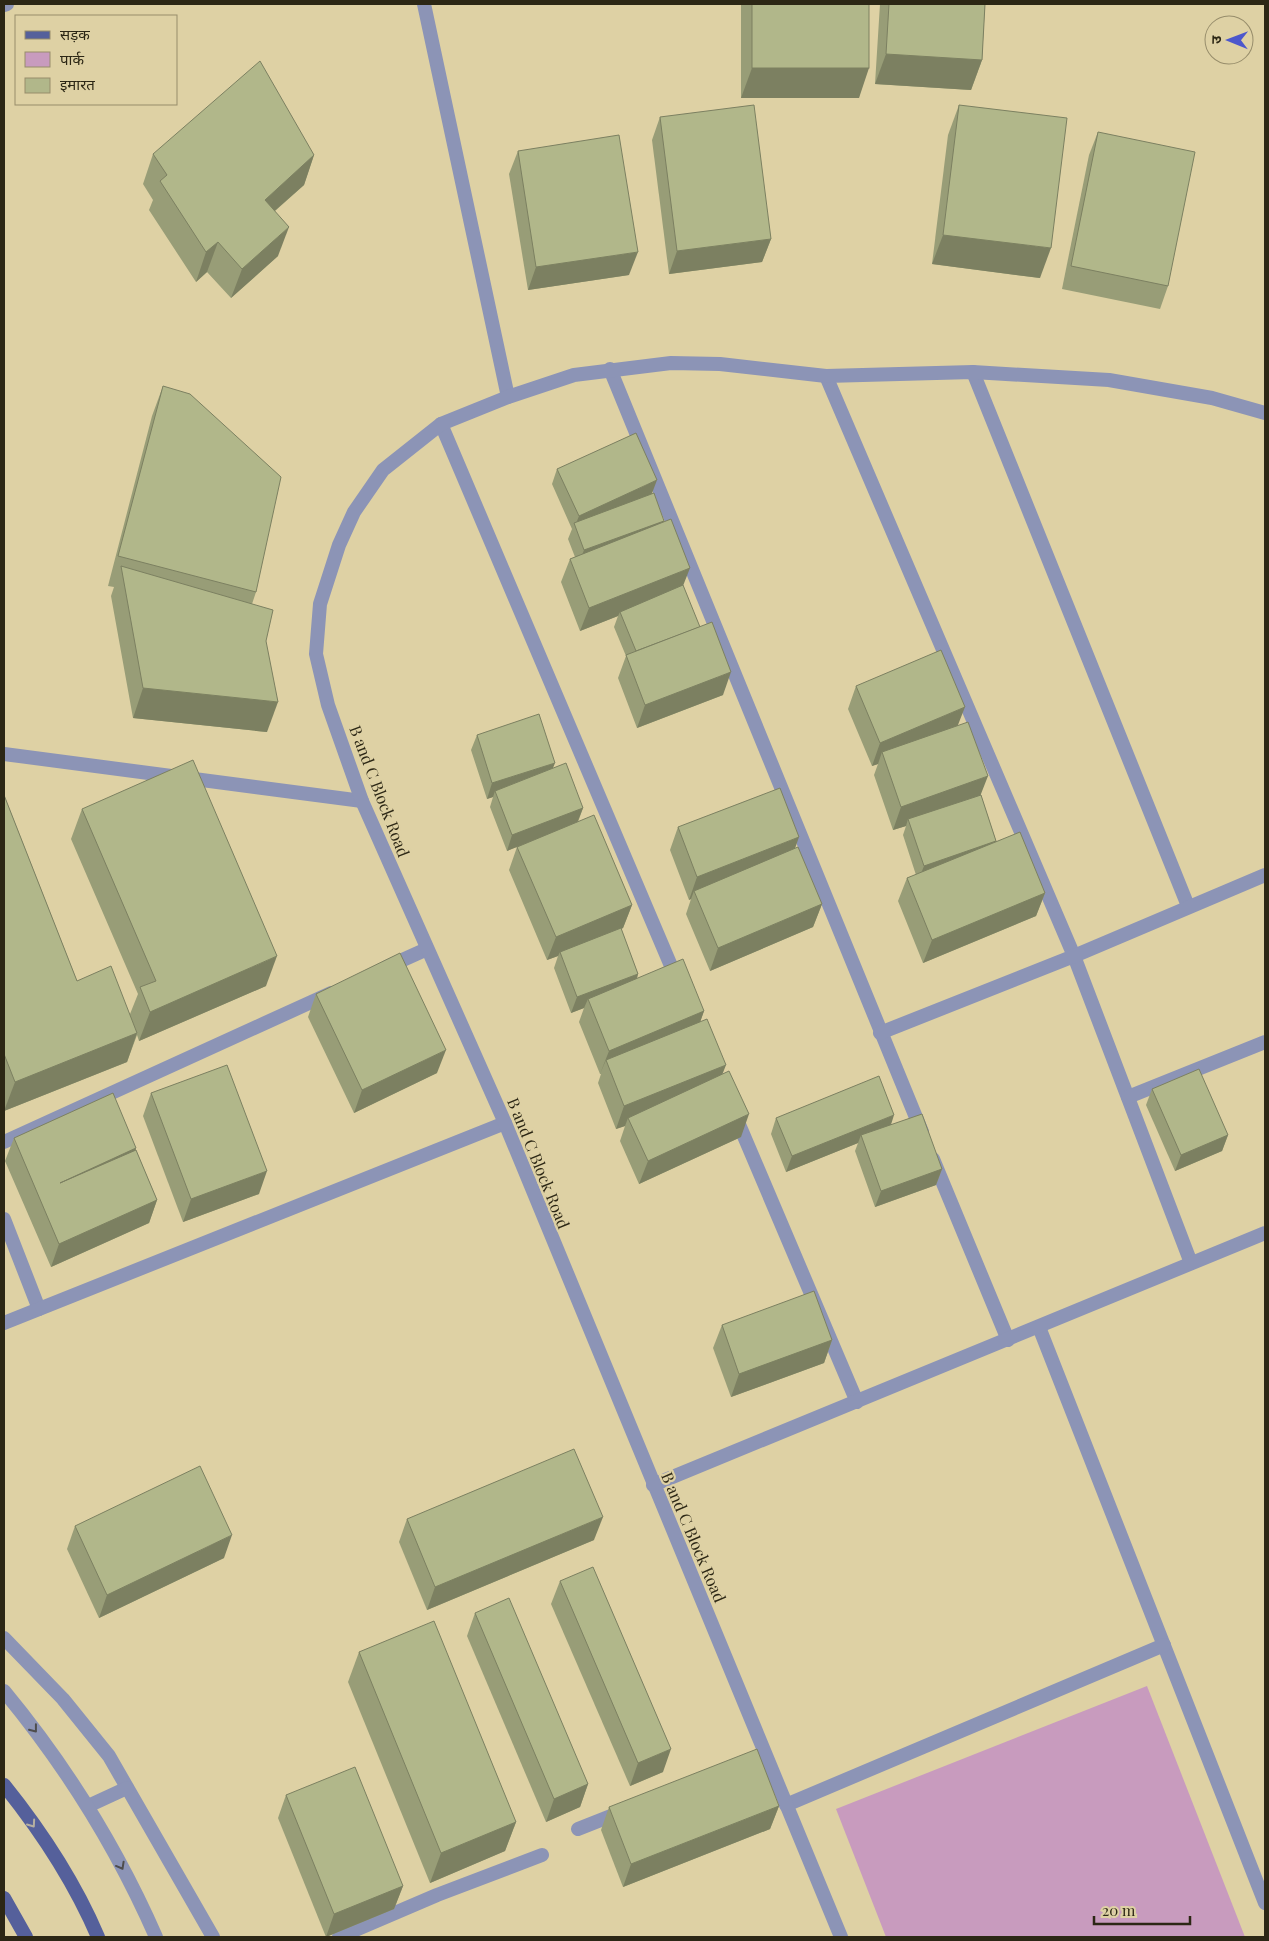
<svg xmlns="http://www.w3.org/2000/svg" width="1269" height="1941" viewBox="0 0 1269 1941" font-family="'Playfair Display','Noto Sans Devanagari',serif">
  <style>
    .green { fill: #c89bbe }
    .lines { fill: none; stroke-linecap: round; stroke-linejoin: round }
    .service { stroke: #8c94b6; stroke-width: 14 }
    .minor { stroke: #8c94b6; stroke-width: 14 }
    .tertiary { stroke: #8c94b6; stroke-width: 14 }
    .primary { stroke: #55609b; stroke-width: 14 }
    .wall { fill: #989d77 }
    .shaded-wall { fill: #7c8061 }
    .building { fill: #b1b78a; stroke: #7c8061 }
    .oneway { stroke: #4e4d4d }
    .oneway2 { stroke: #b5afa1 }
    .labels { text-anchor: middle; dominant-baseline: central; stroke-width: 4.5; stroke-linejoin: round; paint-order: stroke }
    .street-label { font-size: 16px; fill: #2c2715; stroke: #ded1a4 }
  </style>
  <rect width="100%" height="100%" fill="#ded1a4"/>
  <!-- green -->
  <polygon class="green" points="1147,1686 1245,1937 886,1937 836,1809"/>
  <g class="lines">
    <!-- service -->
    <g class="service">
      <polyline points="424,4 508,397"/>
      <polyline points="826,376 1074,956 1191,1263"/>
      <polyline points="4,754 362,801"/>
      <polyline points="387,967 427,949"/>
      <polyline points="1128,1097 1265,1042"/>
      <polyline points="4,1142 331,993"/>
      <polyline points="4,1219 39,1309"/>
      <polyline points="4,1323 505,1123"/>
      <polyline points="339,1937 437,1895 542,1855"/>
    </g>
    <!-- minor -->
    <g class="minor">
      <polyline points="4,5 7,4"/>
      <polyline points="610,369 922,1132"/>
      <polyline points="973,372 1188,906"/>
      <polyline points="441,424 677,980"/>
      <polyline points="880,1033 1074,956 1265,875"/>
      <polyline points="735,1115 857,1402"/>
      <polyline points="933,1159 1008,1340"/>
      <polyline points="1039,1327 1265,1903"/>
      <polyline points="653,1485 1265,1233"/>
      <polyline points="4,1638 63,1699 109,1756 213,1937"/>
      <polyline points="786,1805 1164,1645"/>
      <polyline points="88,1806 127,1788"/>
      <polyline points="578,1829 621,1812"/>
      <polyline points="841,1937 505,1123 362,801 328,705 316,654 320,604 339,545 354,512 383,470 441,424 508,397 574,375 671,363 720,364 826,376 973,372 1109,380 1212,398 1265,413"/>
    </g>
    <!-- tertiary -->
    <path class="tertiary" d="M4,1691C66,1766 117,1848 156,1937"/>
    <!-- primary -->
    <g class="primary">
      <path d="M4,1785C41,1831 75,1883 98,1937"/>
      <polyline points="4,1898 26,1937"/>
    </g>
  </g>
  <!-- wall -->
  <g class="wall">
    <polygon points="741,4 869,4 859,98 741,98"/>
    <polygon points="880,4 985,4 982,60 971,90 875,84"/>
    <polygon points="959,105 1040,278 932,264 948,135"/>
    <polygon points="660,117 771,239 762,262 669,274 652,140"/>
    <polygon points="1098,132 1168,286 1160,309 1062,289 1089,155"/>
    <polygon points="518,151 629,275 528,290 509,174"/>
    <polygon points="153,154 314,155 304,185 275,211 278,256 231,298 207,272 196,282 149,210 153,200 143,184"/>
    <polygon points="163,386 256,592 252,604 266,641 267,732 133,718 111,596 114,587 108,586 152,416"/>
    <polygon points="557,469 652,494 664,522 683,586 723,695 637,728 618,678 626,656 614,627 618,616 580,631 561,582 570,559 575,557 568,539 572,529 552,484"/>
    <polygon points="856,686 958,725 996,841 1045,893 1036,916 923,963 898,901 907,878 916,875 903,835 906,826 893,830 874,775 878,764 872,766 848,709"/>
    <polygon points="477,735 553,768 583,808 578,822 632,905 623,928 621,929 638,974 637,979 704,1011 700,1022 722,1074 741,1137 639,1184 620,1141 625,1126 616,1129 598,1083 601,1074 600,1074 579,1022 584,1008 571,1013 554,968 558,956 547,960 509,870 517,847 536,839 507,851 490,807 493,797 487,799 471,750"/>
    <polygon points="4,795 77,981 130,1014 138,994 71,839 82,809 266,986 139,1041 137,1035 127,1062 4,1111"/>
    <polygon points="678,827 795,848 822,904 813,927 710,971 686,914 691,899 689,900 670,850"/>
    <polygon points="316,994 437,1073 354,1113 308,1017"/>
    <polygon points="1152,1089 1228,1135 1222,1151 1175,1171 1146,1105"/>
    <polygon points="151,1093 259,1194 183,1222 143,1116"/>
    <polygon points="776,1118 891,1125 942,1169 936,1185 875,1207 855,1151 858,1143 786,1172 771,1134"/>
    <polygon points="14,1138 136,1148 136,1150 157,1200 149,1223 51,1267 5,1161"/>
    <polygon points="722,1325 832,1340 824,1363 731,1397 713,1348"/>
    <polygon points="407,1519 594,1540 427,1610 399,1542"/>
    <polygon points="75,1526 224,1558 99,1618 67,1549"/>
    <polygon points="560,1581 663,1772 630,1786 551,1604"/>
    <polygon points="475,1613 588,1784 580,1807 546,1822 467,1636"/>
    <polygon points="359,1652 516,1822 505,1851 430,1883 348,1682"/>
    <polygon points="286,1795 403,1886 394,1909 326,1937 278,1818"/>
    <polygon points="779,1806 770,1829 623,1887 601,1830 609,1807"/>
  </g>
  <!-- shaded-wall -->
  <g class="shaded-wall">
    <polygon points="886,54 982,60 971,90 875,84"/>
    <polygon points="752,68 869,68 859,98 741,98"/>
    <polygon points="314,155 304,185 254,229 265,200"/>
    <polygon points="289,227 278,256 231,298 242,269"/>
    <polygon points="943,235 1051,248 1040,278 932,264"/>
    <polygon points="771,239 762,262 669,274 677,251"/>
    <polygon points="218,242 207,272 196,282 206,252"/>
    <polygon points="638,252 629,275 528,290 536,267"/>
    <polygon points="657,480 651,496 575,526 579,516"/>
    <polygon points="664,521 659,536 578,566 584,550"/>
    <polygon points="690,568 681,591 620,612 618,616 580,631 589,608"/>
    <polygon points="731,672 723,695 637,728 645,705"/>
    <polygon points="143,688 278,702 267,732 133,718"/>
    <polygon points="965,707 956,730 882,752 878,764 872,766 880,743"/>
    <polygon points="555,763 549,778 495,791 493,797 487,799 492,783"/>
    <polygon points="988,776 979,799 908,819 906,826 893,830 901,807"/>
    <polygon points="583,808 577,823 507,851 512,835"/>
    <polygon points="799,837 791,860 694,891 691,899 689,900 697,877"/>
    <polygon points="996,841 918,881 924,866"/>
    <polygon points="1045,893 1036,916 923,963 932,940"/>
    <polygon points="822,904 813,927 710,971 718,948"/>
    <polygon points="632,905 623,928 561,955 560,952 558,956 547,960 556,937"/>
    <polygon points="277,956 266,986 139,1041 150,1012"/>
    <polygon points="638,974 633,990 588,999 584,1008 571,1013 577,997"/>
    <polygon points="704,1011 696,1034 606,1060 600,1074 609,1051"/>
    <polygon points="137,1033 127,1062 4,1111 15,1082"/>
    <polygon points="446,1050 437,1073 354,1113 362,1090"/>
    <polygon points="726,1065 717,1088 628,1118 625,1126 616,1129 624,1106"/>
    <polygon points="749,1114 741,1137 639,1184 648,1161"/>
    <polygon points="894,1115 889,1131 861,1135 858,1143 786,1172 792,1156"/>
    <polygon points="1228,1135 1222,1151 1175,1171 1181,1155"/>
    <polygon points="136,1148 128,1171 60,1183"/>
    <polygon points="942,1169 936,1185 875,1207 881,1191"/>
    <polygon points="267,1171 259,1194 183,1222 191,1199"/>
    <polygon points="157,1200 149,1223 51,1267 59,1244"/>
    <polygon points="832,1340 824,1363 731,1397 739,1374"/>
    <polygon points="603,1517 594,1540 427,1610 435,1587"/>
    <polygon points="232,1535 224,1558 99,1618 107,1595"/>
    <polygon points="671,1749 663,1772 630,1786 638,1763"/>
    <polygon points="588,1784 580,1807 546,1822 554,1799"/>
    <polygon points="779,1806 770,1829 623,1887 631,1864"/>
    <polygon points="516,1822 505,1851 430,1883 441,1853"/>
    <polygon points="403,1886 394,1909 326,1937 334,1914"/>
  </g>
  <!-- building -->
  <g class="building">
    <rect x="752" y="4" width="117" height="64"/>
    <polygon points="889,4 985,4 982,60 886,54"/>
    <polygon points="260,61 314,155 265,200 289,227 242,269 218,242 206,252 160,181 167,175 153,154"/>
    <polygon points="754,105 771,239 677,251 660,117"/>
    <polygon points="959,105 1067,118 1051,248 943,235"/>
    <polygon points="1098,132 1195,152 1168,286 1071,266"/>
    <polygon points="619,135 638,252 536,267 518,151"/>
    <polygon points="163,386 190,394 281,477 256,592 118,556"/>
    <polygon points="636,433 657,480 579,516 557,469"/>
    <polygon points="654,493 664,521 584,550 574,523"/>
    <polygon points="671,519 690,568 589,608 570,559"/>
    <polygon points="121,566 273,610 266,641 278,702 143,688"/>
    <polygon points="683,585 700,627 636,651 620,612"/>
    <polygon points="712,622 731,672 645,705 626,655"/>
    <polygon points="941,650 965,707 880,743 856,686"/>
    <polygon points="539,714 555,763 492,783 477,735"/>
    <polygon points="968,722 988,776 901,807 882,752"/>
    <polygon points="193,760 277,956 150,1012 140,987 156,981 82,809"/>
    <polygon points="566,763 583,808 512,835 495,791"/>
    <polygon points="780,788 799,837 697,877 678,827"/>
    <polygon points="4,795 77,981 111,966 137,1033 15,1082 4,1054"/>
    <polygon points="981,795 996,841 924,866 908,819"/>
    <polygon points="594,815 632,905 556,937 517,847"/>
    <polygon points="1020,832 1045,893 932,940 907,878"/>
    <polygon points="798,847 822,904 718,948 694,891"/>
    <polygon points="621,928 638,974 577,997 560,952"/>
    <polygon points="400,953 446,1050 362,1090 316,994"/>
    <polygon points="683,959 704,1011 609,1051 588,999"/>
    <polygon points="707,1019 726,1065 624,1106 606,1060"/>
    <polygon points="227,1065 267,1171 191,1199 151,1093"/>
    <polygon points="1199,1069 1228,1135 1181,1155 1152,1089"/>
    <polygon points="729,1071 749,1114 648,1161 628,1118"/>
    <polygon points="879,1076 894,1115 792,1156 776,1118"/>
    <polygon points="113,1093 136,1148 60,1183 136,1150 157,1200 59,1244 14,1138"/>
    <polygon points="922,1114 942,1169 881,1191 861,1135"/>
    <polygon points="814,1291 832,1340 739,1374 722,1325"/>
    <polygon points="574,1449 603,1517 435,1587 407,1519"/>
    <polygon points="200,1466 232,1535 107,1595 75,1526"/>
    <polygon points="593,1567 671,1749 638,1763 560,1581"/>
    <polygon points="509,1598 588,1784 554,1799 475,1613"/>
    <polygon points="434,1621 516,1822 441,1853 359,1652"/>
    <polygon points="757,1749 779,1806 631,1864 609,1807"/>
    <polygon points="355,1767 403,1886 334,1914 286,1795"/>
  </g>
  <!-- one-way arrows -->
  <defs><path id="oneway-chevron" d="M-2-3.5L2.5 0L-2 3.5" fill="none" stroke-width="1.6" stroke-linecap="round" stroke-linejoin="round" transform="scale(1.25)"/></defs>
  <g class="oneway">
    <use href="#oneway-chevron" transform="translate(34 1729) rotate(52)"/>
    <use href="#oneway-chevron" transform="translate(121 1866) rotate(61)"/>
  </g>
  <use class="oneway2" href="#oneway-chevron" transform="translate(32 1824) rotate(55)"/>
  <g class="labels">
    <!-- street labels -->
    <g class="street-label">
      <text transform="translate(380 791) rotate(69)">B and C Block Road</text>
      <text transform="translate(539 1163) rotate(68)">B and C Block Road</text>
      <text transform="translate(694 1537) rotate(67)">B and C Block Road</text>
    </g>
  </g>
  <!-- border -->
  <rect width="1269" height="1941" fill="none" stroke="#2c2715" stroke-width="10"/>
  <!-- legend -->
  <rect x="15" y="15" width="162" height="90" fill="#ded1a4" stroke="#978d6b"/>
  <rect x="25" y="31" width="25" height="8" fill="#55609b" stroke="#978d6b"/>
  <text x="60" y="40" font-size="15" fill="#2c2715">सड़क</text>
  <rect x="25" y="52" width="25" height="15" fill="#c89bbe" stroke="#978d6b"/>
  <text x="60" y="65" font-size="15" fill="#2c2715">पार्क</text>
  <rect x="25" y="78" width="25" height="15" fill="#b1b78a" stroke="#978d6b"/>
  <text x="60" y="90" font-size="15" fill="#2c2715">इमारत</text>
  <!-- north arrow -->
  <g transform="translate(1229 40) rotate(271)"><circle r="24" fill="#ded1a4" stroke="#978d6b"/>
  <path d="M0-4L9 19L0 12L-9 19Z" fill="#4c57cc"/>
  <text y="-8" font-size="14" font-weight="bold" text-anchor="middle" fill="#2c2715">उ</text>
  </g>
  <!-- scale -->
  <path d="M1094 1916v8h96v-8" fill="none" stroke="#2c2715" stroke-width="2.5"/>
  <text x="1102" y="1916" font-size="15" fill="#2c2715" stroke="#ded1a4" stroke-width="4" paint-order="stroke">20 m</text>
</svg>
